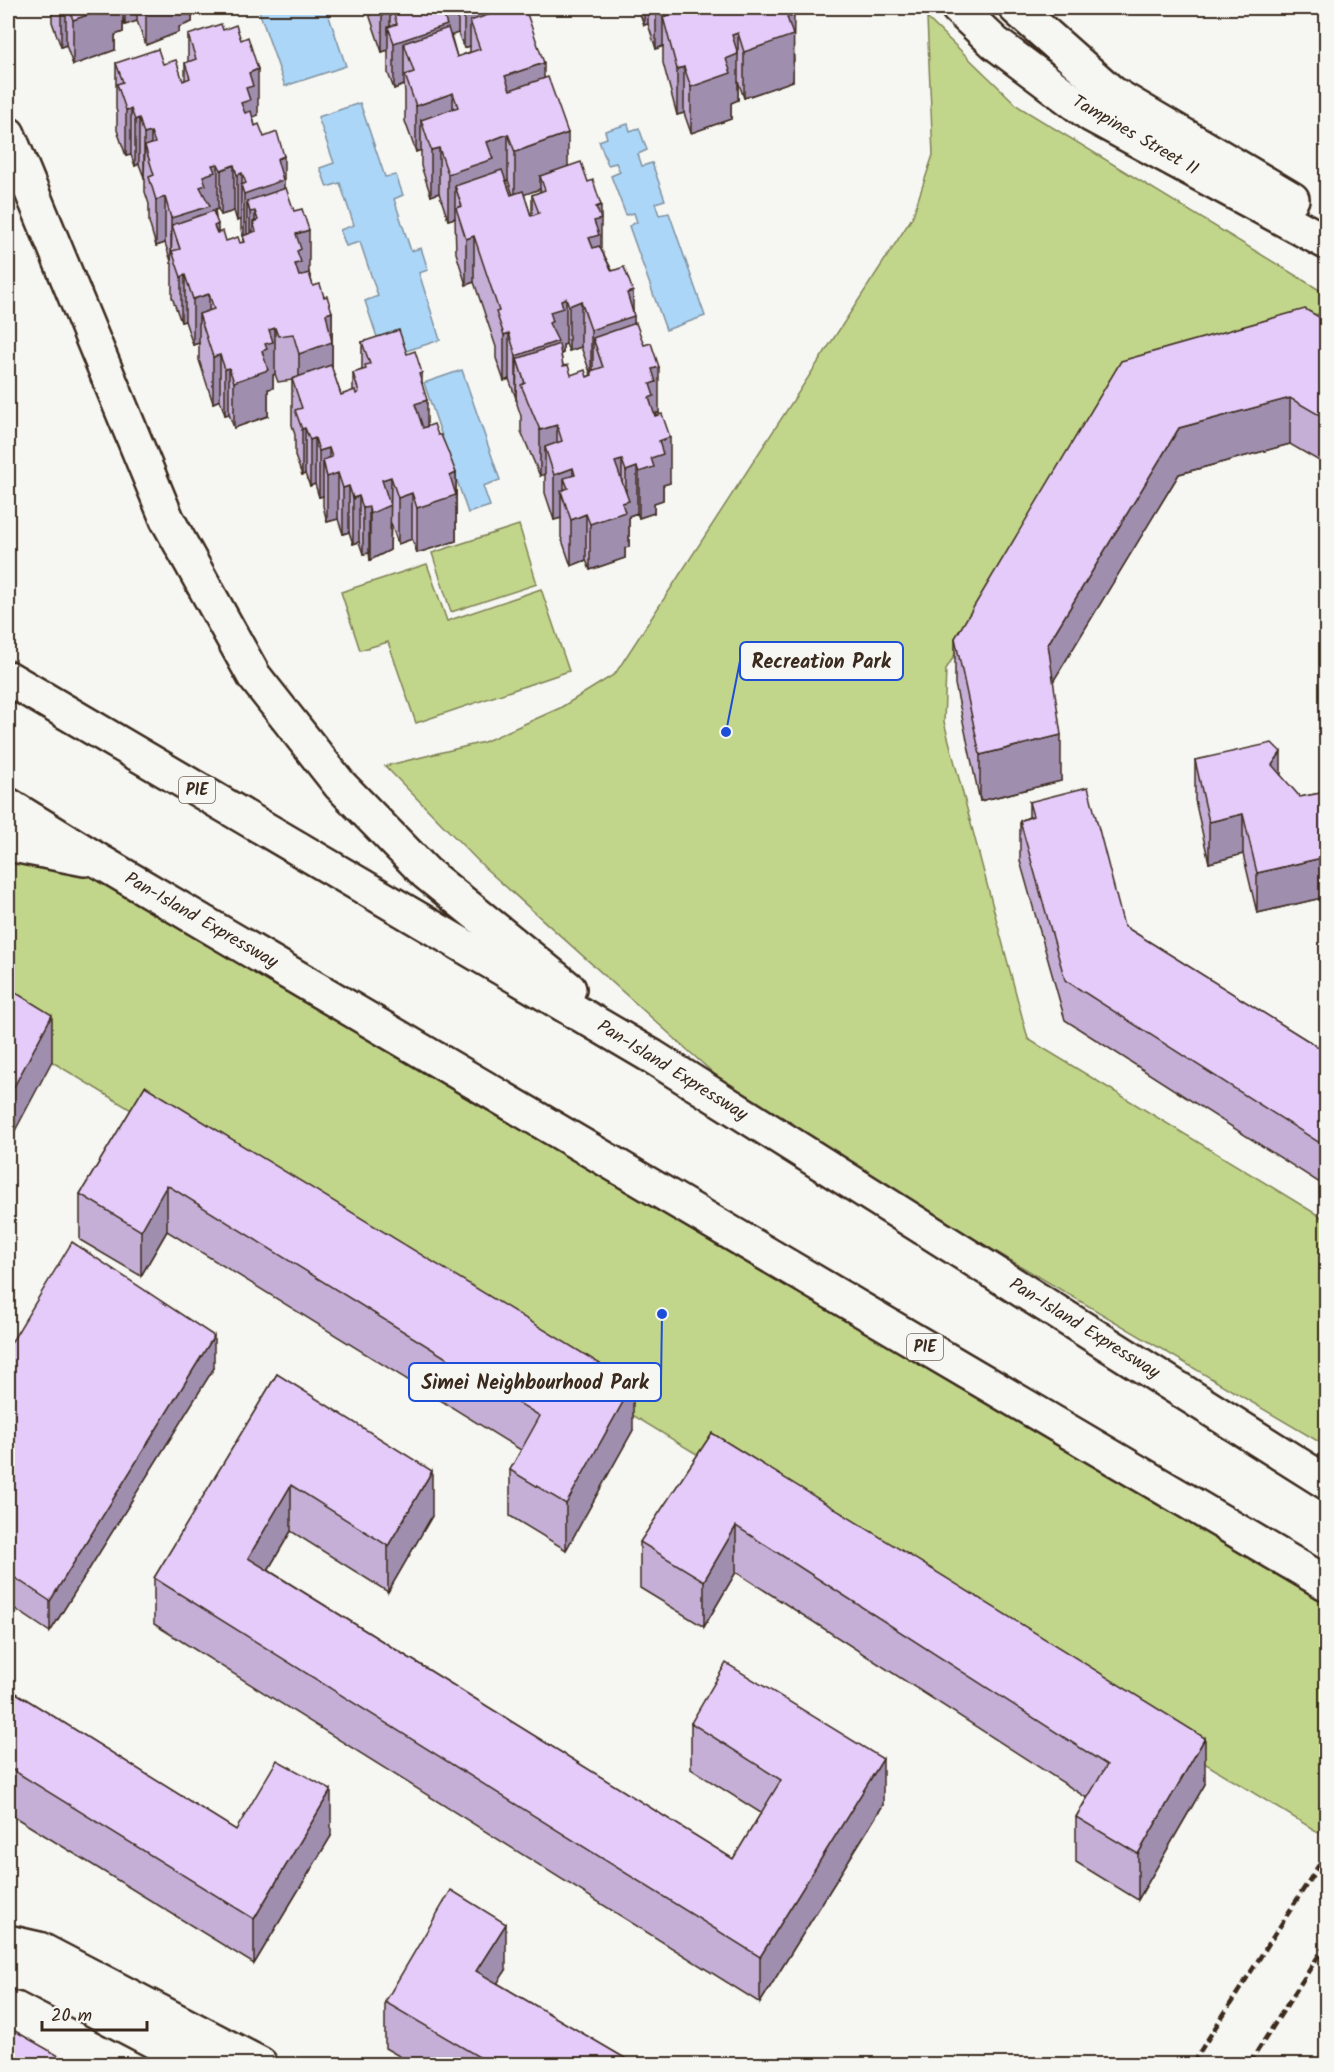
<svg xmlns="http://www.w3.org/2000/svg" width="1334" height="2072" viewBox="0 0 1334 2072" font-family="Kalam,sans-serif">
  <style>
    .green { fill: #c2d68b; stroke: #7e8054; stroke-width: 1.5 }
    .water { fill: #acd6f7; stroke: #7f91a0; stroke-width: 1.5 }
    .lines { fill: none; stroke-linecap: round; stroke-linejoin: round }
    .street-casing { stroke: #3b2a1e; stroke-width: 38 }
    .highway-casing { stroke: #3b2a1e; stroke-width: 38 }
    .street { stroke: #f6f6f2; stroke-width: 33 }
    .highway { stroke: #f6f6f2; stroke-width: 33 }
    .rail { stroke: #3b2a1e; stroke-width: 4.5; stroke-dasharray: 9 4.5; stroke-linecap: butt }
    .wall { fill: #c5afd7; stroke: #3b2a1e; stroke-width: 1.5; fill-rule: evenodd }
    .shaded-wall { fill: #a08eaf; stroke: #3b2a1e; stroke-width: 1.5 }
    .building { fill: #e5cbfa; stroke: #3b2a1e; stroke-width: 1.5 }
    .labels { text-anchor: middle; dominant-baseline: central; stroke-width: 6; stroke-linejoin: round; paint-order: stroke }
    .shield { fill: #f6f6f2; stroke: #73675e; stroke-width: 1.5 }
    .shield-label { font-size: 16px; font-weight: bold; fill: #3b2a1e }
    .street-label { font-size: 18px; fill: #3b2a1e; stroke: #f6f6f2 }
    .leader { fill: none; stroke: #1d4ed8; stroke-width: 2 }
    .callout-dot { fill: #1d4ed8; stroke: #f6f6f2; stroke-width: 2 }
    .callout { fill: #f6f6f2; stroke: #1d4ed8; stroke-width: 2 }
    .callout-label { font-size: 20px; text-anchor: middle; font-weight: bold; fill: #3b2a1e }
  </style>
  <rect width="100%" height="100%" fill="#f6f6f2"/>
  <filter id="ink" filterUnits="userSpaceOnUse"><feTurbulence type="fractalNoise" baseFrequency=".0167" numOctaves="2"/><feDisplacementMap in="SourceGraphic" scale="12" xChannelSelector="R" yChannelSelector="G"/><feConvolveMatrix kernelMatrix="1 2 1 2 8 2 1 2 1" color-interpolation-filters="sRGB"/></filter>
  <g filter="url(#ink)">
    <!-- green -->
    <g class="green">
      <polygon points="927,18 1019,107 1326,294 1326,312 1201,343 1118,393 946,669 944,722 1028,1039 1326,1220 1326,1446 751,1107 485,868 385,766 484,742 560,708 615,674 912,218 933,155"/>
      <polygon points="519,525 537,584 451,612 432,553"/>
      <polygon points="427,564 447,621 541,589 569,671 416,723 388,642 360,650 341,592"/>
      <polygon points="8,845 98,863 1326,1593 1326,1837 8,1035"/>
    </g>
    <!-- water -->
    <g class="water">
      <polygon points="258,8 326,8 346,66 285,86"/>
      <polygon points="360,103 385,177 396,175 403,195 394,199 411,251 421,248 428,270 419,273 440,340 384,358 365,301 378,296 360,242 346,246 340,230 354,225 340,183 327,187 320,168 334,163 318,117"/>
      <polygon points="628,124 630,131 639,128 647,150 638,154 642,166 652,163 665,200 655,203 659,215 669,213 705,316 666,330 629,226 637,222 634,213 626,215 611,176 620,172 616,163 608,165 599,141 607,138 605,131"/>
      <polygon points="462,370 500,480 483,486 490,506 468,513 424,383"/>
    </g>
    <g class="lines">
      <!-- street casing -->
      <g class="street-casing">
        <g id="street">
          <polyline points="958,8 995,43 1091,115 1326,242"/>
          <polyline points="1016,8 1112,93 1292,199"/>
          <polyline points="8,1942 39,1949 260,2064"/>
          <polyline points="8,1971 29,1976 198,2064"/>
        </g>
      </g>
      <!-- highway casing -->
      <g class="highway-casing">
        <g id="highway">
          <polyline points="8,134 167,519 254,676 340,785 426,873 569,989"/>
          <polyline points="8,678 653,1057 1326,1482"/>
          <polyline points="8,805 99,861 1326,1583"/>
          <polyline points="8,844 85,859"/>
        </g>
      </g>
      <!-- street -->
      <use href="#street" class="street"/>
      <!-- highway -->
      <use href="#highway" class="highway"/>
      <!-- rail -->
      <g class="rail">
        <polyline points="1192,2064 1326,1854"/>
        <polyline points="1249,2064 1326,1944"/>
      </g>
    </g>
    <!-- wall -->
    <g class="wall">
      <polygon points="52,8 192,8 192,22 179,27 179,32 146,45 137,21 125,25 123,18 123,32 115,35 115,50 73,65 66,45 61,47 52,22"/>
      <path d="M370,8H525L568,167L601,249L633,310L634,324L659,413H656V416L670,483L663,485V500L654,503V513L639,518L637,513L629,516V547L625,548V558L590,570L586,560L571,566L561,537V518L554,520L545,493V474L540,476L521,431V416L517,404V401L509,379L504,381L496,358V347L474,282L466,285L456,253L455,218L448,220L439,193L431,196L421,166V150L416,152L405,121V92L404,85L394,89L388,73V50L382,52L370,17ZM458,33L464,48L470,46V52L457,57L451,35ZM508,180L513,195H511L506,181ZM540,189V192L532,195V215L531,216L524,194ZM566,344L569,351L581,347L591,375L587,377L571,375L563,366L561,354L563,353V345Z"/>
      <polygon points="638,8 792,8 794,61 793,61 793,81 744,98 738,81 738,100 731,103 731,119 691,133 684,113 677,115 663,63 663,46 656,49 648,24 644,25"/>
      <path d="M188,35L258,115L253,117L255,126L264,137L284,188L313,286L324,297L332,312V369L341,395L353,391V373L362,370V342L407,354L422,383L427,426L438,435L456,473V541L417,553L412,539L398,544L391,523L390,550L370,560L369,553L363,554L359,542L353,544L349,532L343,534L338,519L327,522L323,506V496L319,497L315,484L310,486L305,474L302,475L295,456V435L292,425V380L278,382L275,374L273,375V388L268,389V416L234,428L229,414L225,415L220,400L213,403L199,360V343L193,345L185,321L181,322L172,297V264L165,243L156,246L149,222V204L145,192V180L139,164L135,166L131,155L126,156L117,130V112L116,109V63L163,64L183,81L185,80V63L188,62ZM218,209L221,215L234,211L237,221L241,219V230L243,236V242L240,243L226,241L218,233L215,210Z"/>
      <polygon points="1326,321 1326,465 1290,444 1179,474 1053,681 1061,781 980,801 955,684 955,638"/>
      <polygon points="1195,760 1281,776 1300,797 1326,792 1326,897 1257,913 1243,854 1209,863 1195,800"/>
      <polygon points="1029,802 1124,926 1326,1052 1326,1187 1065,1020 1020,861 1020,821 1029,817"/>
      <polygon points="145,1086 633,1430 566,1550 510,1516 510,1470 521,1450 167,1231 141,1276 80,1240 80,1194"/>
      <polygon points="8,1348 214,1368 50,1632 8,1604"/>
      <polygon points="277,1374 432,1516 388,1592 291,1531 268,1570 733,1859 761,1813 691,1769 691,1723 883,1805 760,2003 154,1624 154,1578"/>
      <polygon points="712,1433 1205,1784 1138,1900 1076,1862 1076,1817 1087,1798 736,1572 704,1627 640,1588 640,1542"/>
      <polygon points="8,1688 236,1830 331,1836 254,1964 8,1813"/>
      <polygon points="506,1970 497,1983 635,2064 413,2064 385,2048 385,2002"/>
    </g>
    <!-- shaded-wall -->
    <g class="shaded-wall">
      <polygon points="61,8 66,8 66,45 61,47"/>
      <polygon points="107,8 123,8 123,32 115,35 115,50 73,65 73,20"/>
      <polygon points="125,8 137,8 137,21 125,25"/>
      <polygon points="146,8 192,8 192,22 179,27 179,32 146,45"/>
      <polygon points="382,8 390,8 390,33 388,27 388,50 382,52"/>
      <polygon points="437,8 458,8 458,33 447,37 404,43 404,85 394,89 394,43"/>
      <polygon points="464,8 518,8 470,21 470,46 464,48"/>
      <polygon points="644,8 648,8 648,24 644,25"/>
      <polygon points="656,8 673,8 673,43 663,17 663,46 656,49"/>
      <polygon points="794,15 793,81 744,98 744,52 787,17"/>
      <polygon points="738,33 738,100 731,103 731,119 691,133 691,87 726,59 732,35"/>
      <polygon points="544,63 544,108 505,122 505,76"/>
      <polygon points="684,67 684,113 677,115 677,69"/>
      <polygon points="258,69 258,115 253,117 250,146 241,103 246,88 249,73"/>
      <polygon points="453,93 453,139 421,120 421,150 416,152 416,106"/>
      <polygon points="131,109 131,155 126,156 126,110"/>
      <polygon points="139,118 139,164 135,166 135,120"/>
      <polygon points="151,132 151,165 145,146 144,180 144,134"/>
      <polygon points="568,133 568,179 540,176 540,189 515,198 515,152"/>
      <polygon points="508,134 508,180 493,186 462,206 455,186 455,218 448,220 448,174 487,142"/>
      <polygon points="439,148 439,193 431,196 431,150"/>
      <polygon points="284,156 284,202 258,220 255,211 255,228 253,222 253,257 250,257 250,212 247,201 247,239 244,240 244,194 277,159"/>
      <polygon points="218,164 218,209 215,210 215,217 180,249 172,225 171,264 171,218 200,187 203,176 212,165"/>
      <polygon points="234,165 234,211 221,215 221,170"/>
      <polygon points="242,173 242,189 241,185 241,219 237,221 237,175"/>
      <polygon points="165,197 165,243 156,246 156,200"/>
      <polygon points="601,205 601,251 599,266 589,238 594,221 596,207"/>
      <polygon points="218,224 218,270 214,226"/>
      <polygon points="309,230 309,276 295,309 296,234"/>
      <polygon points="474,236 474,282 466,285 466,239"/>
      <polygon points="185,275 185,321 181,322 181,277"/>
      <polygon points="633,291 633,316 634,316 634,361 603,367 593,338 593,375 591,372 591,330 627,293"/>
      <polygon points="209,294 209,340 199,314 199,343 193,345 193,299"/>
      <polygon points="566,298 566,344 563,345 563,353 558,355 525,383 517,359 516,401 516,356 549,323 550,312 561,300"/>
      <polygon points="581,301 581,347 569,351 569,306"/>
      <polygon points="332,312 332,388 299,400 299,354 326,314"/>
      <polygon points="275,328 275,374 273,375 273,388 268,389 268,416 234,428 234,382 262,351 269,330"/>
      <polygon points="509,333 509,379 504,381 504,335"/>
      <polygon points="220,355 220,400 213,403 213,357"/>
      <polygon points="659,367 659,413 656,413 656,427 649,398 652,369"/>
      <polygon points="229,368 229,414 225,415 225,369"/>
      <polygon points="422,373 422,402 427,400 427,446 415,404 419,374"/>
      <polygon points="1290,398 1290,444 1179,474 1048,690 1048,644 1179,428"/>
      <polygon points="557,425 557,470 545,447 545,474 540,476 540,430"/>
      <polygon points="305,428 305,474 302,475 302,429"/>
      <polygon points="670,437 670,483 663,485 663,500 654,503 654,513 639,518 639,472 651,458 659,441"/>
      <polygon points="315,438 315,484 310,486 310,440"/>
      <polygon points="329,448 329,476 338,473 338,519 327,522 327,477 323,460 323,496 319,497 319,451"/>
      <polygon points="622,460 622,503 626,502 626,471 637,467 637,513 629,516 629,547 625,548 625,558 590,570 590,524 615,462"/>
      <polygon points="573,468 573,514 568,488 564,478 564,501 561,491 561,518 554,520 554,475"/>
      <polygon points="456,473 456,541 417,553 417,508 450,476"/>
      <polygon points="391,477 390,550 370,560 370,514 382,480"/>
      <polygon points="349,486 349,532 343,534 343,488"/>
      <polygon points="412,493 412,539 398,544 398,498"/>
      <polygon points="359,496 359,542 353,544 353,498"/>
      <polygon points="369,507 369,553 363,554 363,508"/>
      <polygon points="586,514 586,560 571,566 571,520"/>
      <polygon points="1061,735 1061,781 980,801 980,755"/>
      <polygon points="1281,752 1281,792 1272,765"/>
      <polygon points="1243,814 1243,854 1209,863 1209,822"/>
      <polygon points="1326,857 1326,897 1257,913 1257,873"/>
      <polygon points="52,1015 52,1061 8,1144 8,1098"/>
      <polygon points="167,1185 167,1231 141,1276 141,1231"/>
      <polygon points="214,1336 214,1368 50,1632 50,1601"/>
      <polygon points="633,1384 633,1430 566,1550 566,1504"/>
      <polygon points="432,1471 432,1516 388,1592 388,1546"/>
      <polygon points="291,1485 291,1531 248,1604 248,1558"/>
      <polygon points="736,1526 736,1572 704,1627 704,1581"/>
      <polygon points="1205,1738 1205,1784 1138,1900 1138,1854"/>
      <polygon points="883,1759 883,1805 760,2003 760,1957"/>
      <polygon points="331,1790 331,1836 254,1964 254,1919"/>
      <polygon points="506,1924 506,1970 476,2016 476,1971"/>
    </g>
    <!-- building -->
    <g class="building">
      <polygon points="69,8 107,8 73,20"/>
      <polygon points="392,8 441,8 447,25 394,43 388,27 397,24"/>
      <polygon points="509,8 525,8 544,63 505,76 510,90 548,77 568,133 515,152 508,134 487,142 493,159 448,174 439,148 431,150 421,120 458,107 453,93 416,106 405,75 414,72 404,43 448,28 457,57 480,49 470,21"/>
      <polygon points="677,8 792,8 794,15 787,17 793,35 744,52 738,33 732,35 738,54 726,59 731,73 691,87 684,67 677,69 663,17 679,12"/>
      <polygon points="221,24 223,30 236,25 241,40 248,37 258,69 249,73 253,86 246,88 250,100 241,103 245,113 251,111 255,126 259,124 264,137 277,132 284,156 277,159 283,180 244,194 241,185 246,183 242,173 237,175 234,165 221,170 218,164 212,165 215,172 203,176 206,185 200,187 210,206 171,218 165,197 156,200 149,177 154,175 145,146 155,143 151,132 144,134 139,118 135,120 131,109 126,110 117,84 123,82 116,63 158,49 163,64 176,60 183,81 190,78 185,63 196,59 188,35"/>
      <polygon points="581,162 588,182 593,180 601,205 596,207 601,219 594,221 599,235 589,238 593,248 599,246 612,271 624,267 633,291 627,293 634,316 591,330 581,301 569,306 566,298 561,300 563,308 550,312 553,321 549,323 558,341 516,356 509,333 504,335 496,312 499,311 474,236 466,239 456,208 462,206 455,186 502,170 511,195 523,191 531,216 539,213 532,195 545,190 540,176"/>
      <polygon points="286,188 294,211 302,209 309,230 296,234 301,249 297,251 301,262 295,264 299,276 309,273 313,286 320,284 324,297 327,296 332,312 326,314 332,342 299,354 293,334 278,336 275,328 269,330 273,342 265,344 267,349 262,351 268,370 234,382 229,368 225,369 220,355 213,357 199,314 214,309 209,294 193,299 185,275 181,277 172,251 180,249 172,225 213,211 218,224 214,226 217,233 223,231 226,241 238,237 240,243 245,242 243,236 256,231 253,222 258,220 255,211 250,212 247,201"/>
      <polygon points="1305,309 1326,321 1326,419 1290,398 1179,428 1048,644 1061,735 980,755 955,638 1121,361"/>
      <polygon points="636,323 644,345 651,343 659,367 652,369 656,382 650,384 654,396 649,398 655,416 662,414 670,437 659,441 663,454 651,458 654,467 639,472 637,467 626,471 622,460 615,462 629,501 622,503 625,512 590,524 586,514 571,520 561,491 568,488 564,478 575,475 573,468 554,475 545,447 562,441 557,425 540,430 521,385 525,383 517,359 559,344 563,366 568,365 571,375 585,370 587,377 592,375 591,371 603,367 593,338"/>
      <polygon points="399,330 407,354 415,351 422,373 419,374 427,400 415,404 423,428 434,424 438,435 441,435 447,449 456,473 450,476 456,495 417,508 412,493 398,498 391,477 382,480 390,505 370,514 369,507 363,508 359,496 353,498 349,486 343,488 338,473 327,477 323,460 332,457 329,448 319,451 315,438 310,440 305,428 302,429 295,410 302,408 292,379 331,365 341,395 355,390 356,394 359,392 353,373 366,369 365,365 370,364 362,342"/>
      <polygon points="1272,743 1281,752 1272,765 1300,797 1326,792 1326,857 1257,873 1243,814 1209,822 1195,760"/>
      <polygon points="1088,787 1124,926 1326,1052 1326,1147 1065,980 1020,821 1033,816 1029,802"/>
      <polygon points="8,988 52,1015 8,1098"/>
      <polygon points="145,1086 633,1384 566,1504 510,1470 540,1416 167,1185 141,1231 80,1194"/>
      <polygon points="72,1242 214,1336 50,1601 8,1573 8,1348"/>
      <polygon points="277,1374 432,1471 388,1546 291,1485 248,1558 733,1859 781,1780 691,1723 726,1663 883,1759 760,1957 154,1578"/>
      <polygon points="712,1433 1205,1738 1138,1854 1076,1817 1107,1765 736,1526 704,1581 640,1542"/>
      <polygon points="8,1688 236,1830 277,1760 331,1790 254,1919 8,1767"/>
      <polygon points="451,1890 506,1924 476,1971 635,2064 491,2064 385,2002"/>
      <polygon points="8,2027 73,2064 8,2064"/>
    </g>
  </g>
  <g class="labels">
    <!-- shield labels -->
    <g class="shield">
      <rect x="179" y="777" width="36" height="26" rx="4.5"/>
      <rect x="907" y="1334" width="36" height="26" rx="4.5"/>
    </g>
    <g class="shield-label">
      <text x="197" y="790">PIE</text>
      <text x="925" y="1347">PIE</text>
    </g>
    <!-- street labels -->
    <g class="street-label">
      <text transform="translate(1135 136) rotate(30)">Tampines Street 11</text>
      <text transform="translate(201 921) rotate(30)">Pan-Island Expressway</text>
      <text transform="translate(672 1071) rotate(32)">Pan-Island Expressway</text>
      <text transform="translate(1084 1329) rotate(32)">Pan-Island Expressway</text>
    </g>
  </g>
  <!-- callouts -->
  <path class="leader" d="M726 732L740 661M662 1314L661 1382"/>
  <g class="callout-dot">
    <circle cx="726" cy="732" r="6"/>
    <circle cx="662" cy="1314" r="6"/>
  </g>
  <g class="callout">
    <rect x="740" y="642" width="163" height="38" rx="6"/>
    <rect x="409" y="1363" width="252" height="38" rx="6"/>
  </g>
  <g class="callout-label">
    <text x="821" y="668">Recreation Park</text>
    <text x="535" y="1389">Simei Neighbourhood Park</text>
  </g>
  <!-- margin -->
  <rect width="1334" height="2072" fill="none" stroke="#f6f6f2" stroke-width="30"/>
  <rect x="15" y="15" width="1304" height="2042" fill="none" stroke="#3b2a1e" stroke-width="2" filter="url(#ink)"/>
  <!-- scale -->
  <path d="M42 2021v9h105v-9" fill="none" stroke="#3b2a1e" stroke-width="3"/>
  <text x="51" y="2021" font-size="18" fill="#3b2a1e" stroke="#f6f6f2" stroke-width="4.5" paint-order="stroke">20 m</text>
</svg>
